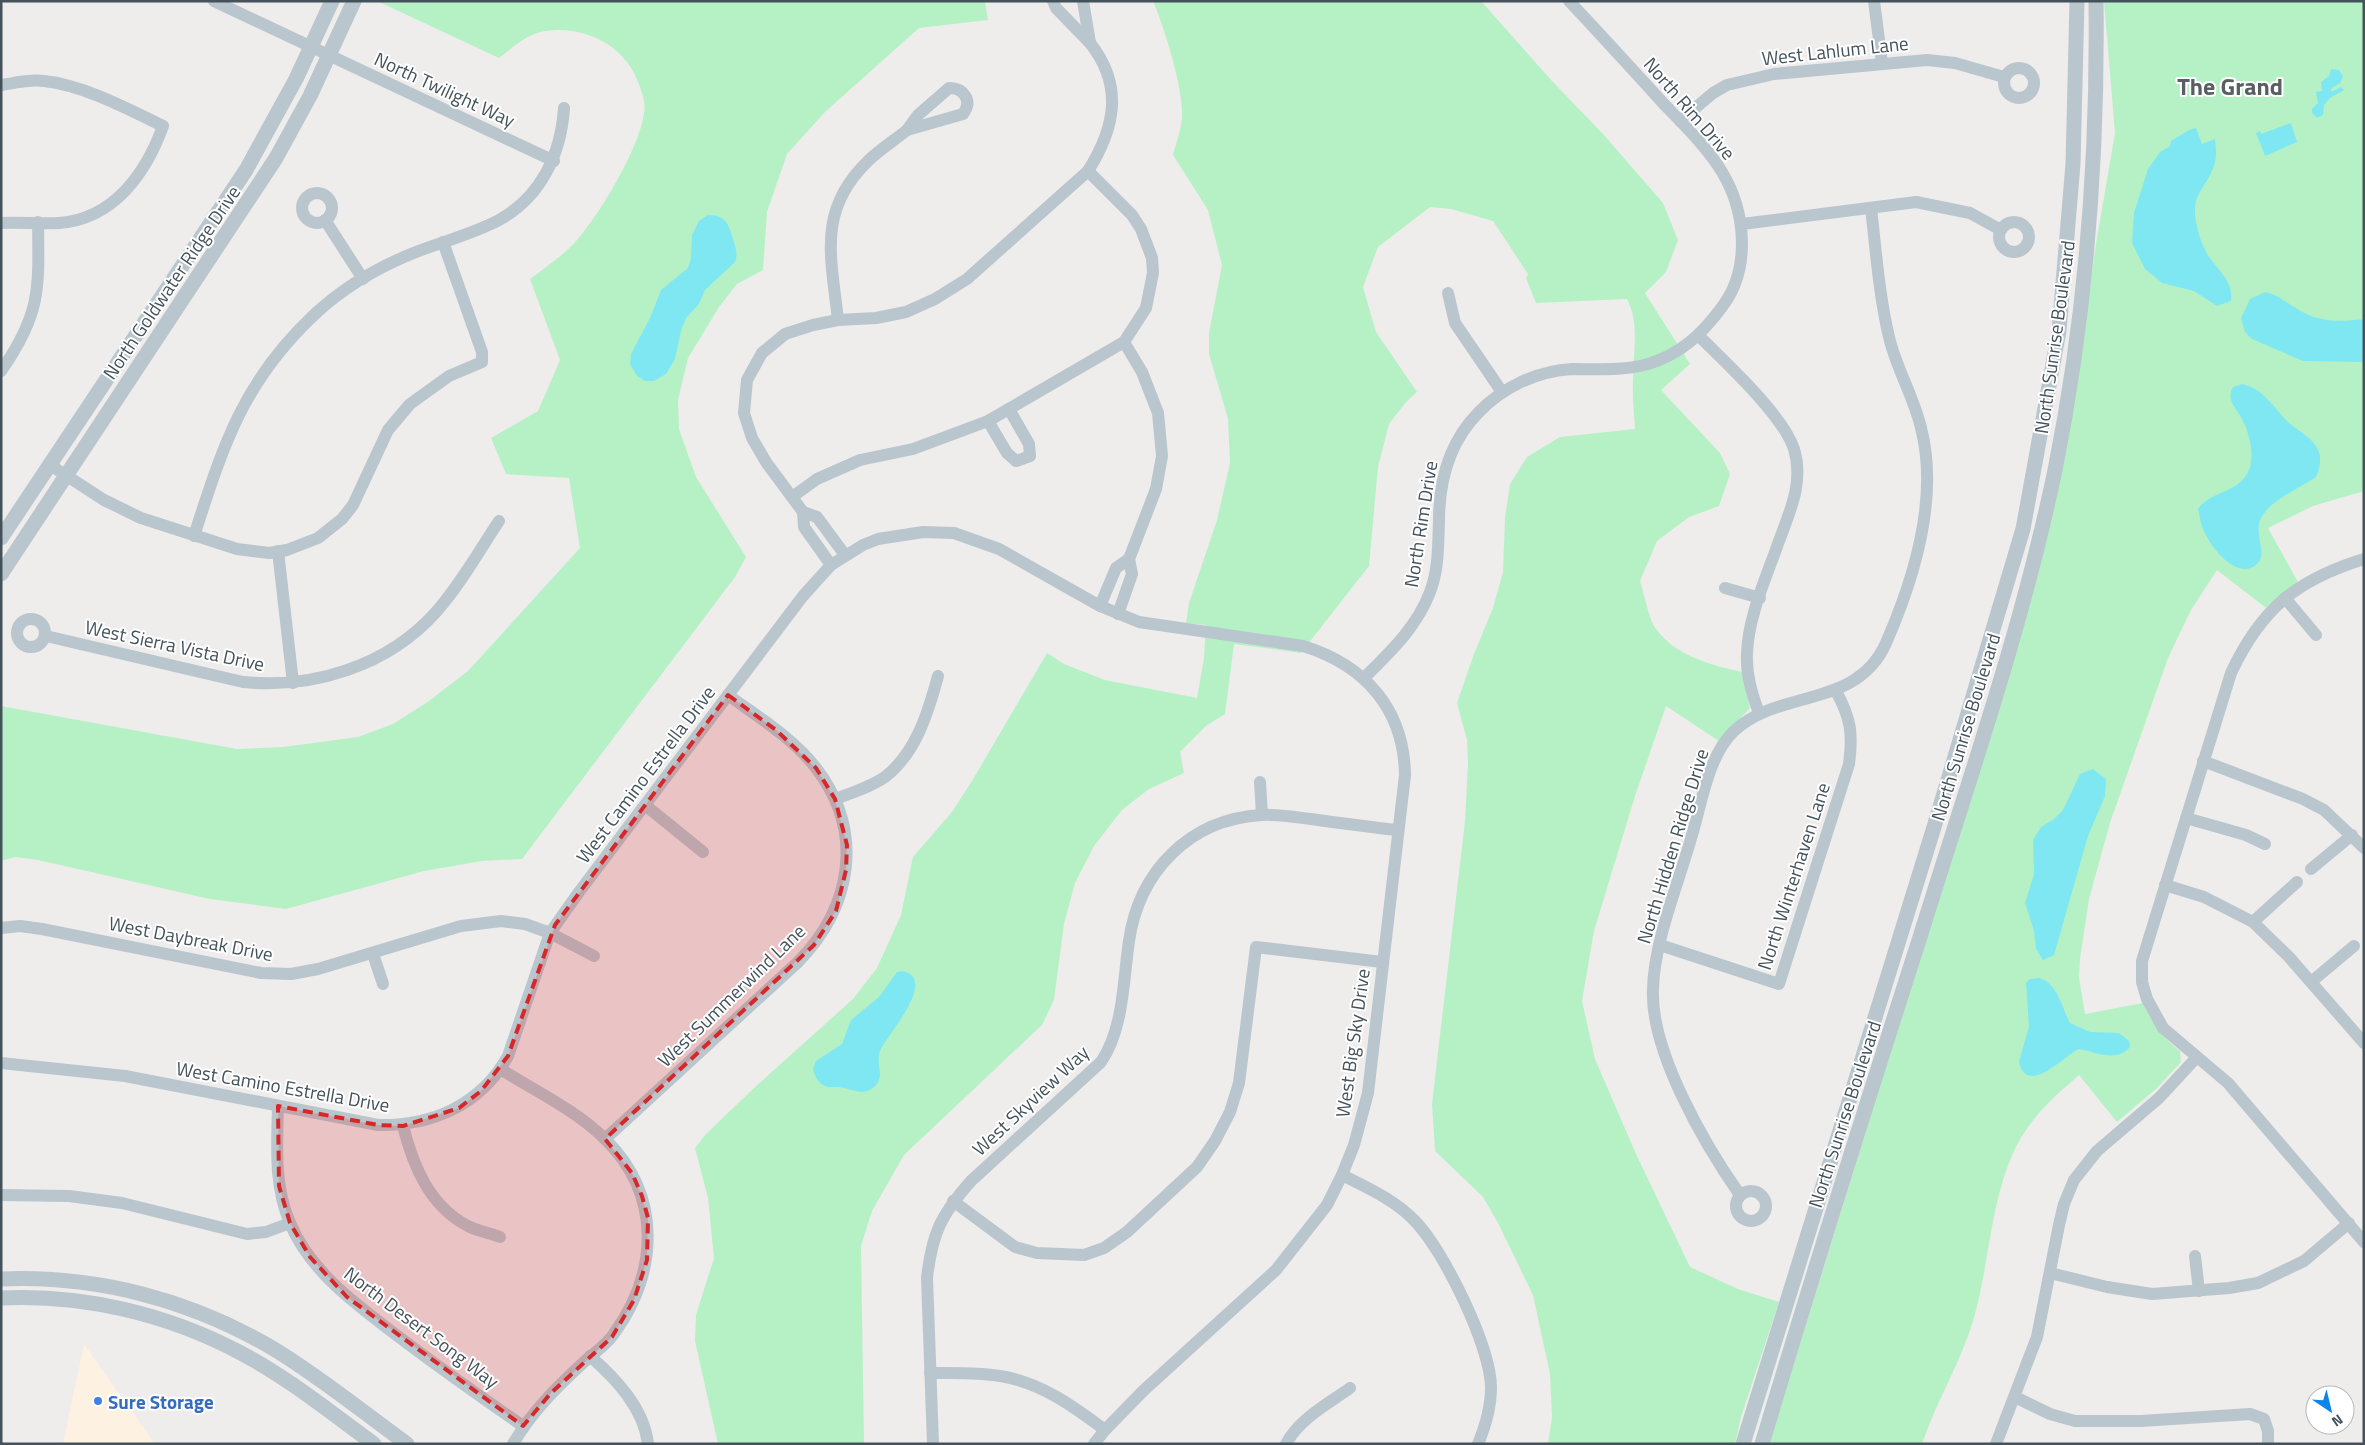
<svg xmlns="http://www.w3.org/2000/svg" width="2365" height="1445" viewBox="0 0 2365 1445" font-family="'Titillium Web',sans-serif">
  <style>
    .commercial { fill: #fdf2e2 }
    .green { fill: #b6f1c6 }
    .water { fill: #7fe7f2 }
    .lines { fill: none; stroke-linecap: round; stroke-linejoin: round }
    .minor { stroke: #b9c6cd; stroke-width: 12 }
    .tertiary { stroke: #b9c6cd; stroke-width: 15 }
    .marked { fill: #d62828; fill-opacity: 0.2; stroke: #d62828; stroke-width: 4; stroke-dasharray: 10 6; stroke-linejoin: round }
    .shop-dot { fill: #3f7fe0; stroke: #fff; stroke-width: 2 }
    .labels { text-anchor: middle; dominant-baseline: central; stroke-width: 4; stroke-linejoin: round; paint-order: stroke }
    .street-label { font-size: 19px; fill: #43525b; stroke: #fff }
    .shop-label { font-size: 19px; font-weight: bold; fill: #366cbe; stroke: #fff; text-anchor: start }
    .district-label { font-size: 24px; font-weight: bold; fill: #585e62; stroke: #fff }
  </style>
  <rect width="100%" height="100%" fill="#efecec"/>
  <!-- commercial -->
  <polygon class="commercial" points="84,1344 141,1424 155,1444 63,1444"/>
  <!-- green -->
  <g class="green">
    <path d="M377,1H985L988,20L919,28L825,112L787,154L767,212L763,270L737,284L719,307L688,358L678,400L679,429L696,477L746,557L735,577L522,859L482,861L424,871L286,909L210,899L38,860L15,857L1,861V706L237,749L283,747L358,737L393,724L429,701L468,671L580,548L569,478L506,474L491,438L538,411L560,360L530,279C546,267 564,255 577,240C600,214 640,147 644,113C646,105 643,96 640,87C627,46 586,25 545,31C527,34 513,47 499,58Z"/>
    <path d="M1153,1H1481L1552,81L1604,135L1663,203L1678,240L1666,272L1645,293L1690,364L1661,390L1720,453L1730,474L1719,506L1689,517L1657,541L1640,581C1644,593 1649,620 1656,629C1676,656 1711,665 1742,672L1750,708L1719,741L1666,706L1635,796L1594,931L1582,1001L1595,1059L1636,1154L1690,1267L1738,1289L1779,1302L1741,1417L1735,1444H1548L1552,1417L1550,1374L1533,1295L1498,1223L1483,1197L1435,1151L1432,1104L1465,821L1468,763L1467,740L1457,703L1474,654L1493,608L1503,572L1505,518L1510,484L1527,457L1560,437L1635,429C1634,412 1632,395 1633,379C1633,352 1640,324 1627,299L1536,303L1526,278L1528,274L1493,221L1451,209L1430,207L1378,247L1363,287L1376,332L1417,392L1406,402L1389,424L1378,467L1369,566L1301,653L1234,644L1225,714L1206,726L1180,752L1184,773L1149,789L1122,810L1094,846L1075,883L1064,924L1054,1000L1042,1025L904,1155L872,1211L861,1246L864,1444H718L695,1341L696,1315L714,1258L708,1198L695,1148L706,1134L754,1088L853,999L877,968L901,915L913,857L952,812L972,781L1047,653L1064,664L1105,680L1197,698L1204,658L1206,625L1186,623L1189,603L1217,520L1230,463L1228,419L1209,354V333L1222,265L1208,210L1173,155C1176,143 1181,130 1182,118C1184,90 1164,27 1153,1Z"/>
    <path d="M2104,1H2364V491L2313,506L2268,528L2298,582L2266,608L2217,570L2191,610L2168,658L2110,823L2089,899L2080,959L2079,978L2085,1014L2143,1003C2152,1023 2163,1038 2180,1051L2181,1062L2157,1088L2117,1122L2079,1075C2062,1090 2045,1104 2031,1123C1990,1176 1992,1258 1973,1321C1960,1364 1936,1402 1922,1444H1769L1919,960L2074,396L2096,244L2115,133Z"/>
  </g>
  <!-- water -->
  <g class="water">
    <polygon points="2331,69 2339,70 2343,76 2340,83 2332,88 2331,92 2341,87 2344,90 2330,98 2324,105 2323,115 2317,118 2312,113 2312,109 2318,103 2316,92 2322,91 2321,82 2329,76"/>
    <polygon points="2291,123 2297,142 2265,156 2256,133 2260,131 2261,134"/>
    <path d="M2196,128L2202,144L2215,139C2216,148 2217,157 2214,166C2206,189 2191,193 2196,222C2198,233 2201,242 2206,252C2215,268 2234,280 2231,301L2217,306L2194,291L2162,283L2145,269L2132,243L2134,213L2148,169L2160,152L2170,146L2171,141L2189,130Z"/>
    <path d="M708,215C727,215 729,226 734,242C736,250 738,254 735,262L705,290L699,304L686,318L681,331L675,359L666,374L654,381H645L637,376L630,364L631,354L650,318L661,290L688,268L691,258L692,235L699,221Z"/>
    <path d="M2265,292C2277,294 2285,302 2296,308C2319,323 2338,322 2364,319V362L2303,361L2252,339L2245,332L2241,318L2250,299Z"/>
    <path d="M2242,384C2261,388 2272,404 2284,418C2302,437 2331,442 2316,477C2298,489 2272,499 2261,518C2253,535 2269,554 2256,565C2238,580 2213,550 2206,535C2201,527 2200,518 2198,509C2211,491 2236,493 2247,474C2256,460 2250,435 2243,421C2238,409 2225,401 2233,387Z"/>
    <polygon points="2093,769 2106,779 2105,796 2088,836 2054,955 2043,960 2036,949 2034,931 2025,903 2034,874 2033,840 2041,827 2054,819 2063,810 2080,774"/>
    <path d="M903,971C939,980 885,1037 880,1051C875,1064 886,1076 874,1087C862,1097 850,1088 838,1087C832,1087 828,1088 823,1085C817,1081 815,1076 813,1069L816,1061L842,1044L851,1020L879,997L897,972Z"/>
    <path d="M2040,978C2058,984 2062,1008 2070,1023L2090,1032L2119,1033L2129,1041L2130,1047C2116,1063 2096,1052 2079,1049C2064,1056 2027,1097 2019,1062L2029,1026L2026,983L2030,979Z"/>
  </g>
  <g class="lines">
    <!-- minor -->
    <g class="minor">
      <polyline points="214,1 554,161"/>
      <polyline points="1053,1 1056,8 1090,43 1083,1"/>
      <polyline points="1874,1 1882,63"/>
      <circle cx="2019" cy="83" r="15"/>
      <path d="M1,85C15,83 30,79 44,81C83,85 128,109 163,126C146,173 114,219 59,223C40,224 21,222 1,223"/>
      <path d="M949,88C964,88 973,101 963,114L907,130L918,115Z"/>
      <polyline points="1680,121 1713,93 1727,85 1774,74 1927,60 1955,63 2004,77"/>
      <circle cx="317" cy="208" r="15"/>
      <polyline points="325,220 363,279"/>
      <circle cx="2014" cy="237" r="15"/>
      <polyline points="1742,224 1916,202 1970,213 2001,230"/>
      <polyline points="1448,293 1455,323 1502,392"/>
      <path d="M838,320C831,256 817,210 868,161C879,150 895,140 907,130"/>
      <path d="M1699,336C1726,363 1783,415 1794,449C1804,482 1790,511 1779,541C1767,576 1748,616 1747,654C1746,675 1752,694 1759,713"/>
      <path d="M1,371C41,314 39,289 38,222"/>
      <polyline points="988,421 1007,453 1016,461 1030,456 1029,444 1009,409"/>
      <polyline points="50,465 104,500 141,518 237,549 269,553 287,550 318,538 342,519 353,505 388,430 410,404 449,376 482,362 482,352 443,242"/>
      <polyline points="792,497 817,479 860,460 913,449 988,421 1124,342 1146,308 1153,273 1152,258 1141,229 1132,215 1088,171"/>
      <polyline points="803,512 817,517 845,555"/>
      <path d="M194,536C223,446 243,381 315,314C342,289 377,268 411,254C440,242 471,235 499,220C541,197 561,154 564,108"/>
      <polyline points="278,551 293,683"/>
      <path d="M2364,559C2296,580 2261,609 2231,673L2142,961V982L2147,999L2163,1028L2228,1083L2364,1242"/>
      <path d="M831,565L804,527L803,512L766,462L752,438L744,413L747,380L762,353L785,334L813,325L838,320L876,318L906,312L935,299L967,279L1088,171C1115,128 1124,86 1090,43"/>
      <polyline points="1725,588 1760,598"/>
      <polyline points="2285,598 2316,635"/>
      <polyline points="1100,606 1116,568 1129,559"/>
      <polyline points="1118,614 1132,574 1129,559 1156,489 1162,456 1158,413 1142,372 1124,342"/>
      <circle cx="31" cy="633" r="14"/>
      <path d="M46,636L243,682C313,689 388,666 436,612C460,585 479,551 499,521"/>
      <path d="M1364,678C1390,652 1417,627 1430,592C1439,569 1438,544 1439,521C1439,480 1449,442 1479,412C1503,387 1537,371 1572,369C1598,369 1623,371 1648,364C1681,354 1702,334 1722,307C1751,269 1746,212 1722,172C1707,147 1683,124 1663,103C1632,69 1601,35 1569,1"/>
      <polyline points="2203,761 2303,799 2324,810 2364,848"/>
      <polyline points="1260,782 1262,815"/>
      <path d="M835,799C852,793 870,787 885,777C916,753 928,713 938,676"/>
      <polyline points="645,805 703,852"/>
      <polyline points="2186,818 2246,835 2265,844"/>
      <polyline points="2311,869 2352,835"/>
      <polyline points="2165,885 2204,897 2253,922 2289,957 2364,1043"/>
      <polyline points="2253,922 2297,882"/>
      <polyline points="1,928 20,926 42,929 261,973 291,974 318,969 461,926 501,921 525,924 550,933 594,956"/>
      <path d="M1660,945L1779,984L1849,764C1853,733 1851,719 1836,691"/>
      <polyline points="373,954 383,984"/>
      <polyline points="2311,982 2354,946"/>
      <path d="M1,1063L125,1076L378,1125C432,1126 481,1105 508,1056L550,933L579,892L803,596L831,565L863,545L878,539L923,532L954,533L999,549L1100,606L1139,622L1303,646C1365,665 1404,709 1405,775L1368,1093L1354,1145L1342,1175L1327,1205L1276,1270L1143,1391L1105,1430L1094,1444"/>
      <path d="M500,1069C534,1090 577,1111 605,1139C662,1195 659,1272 613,1335C606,1345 594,1353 585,1361C558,1386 532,1411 513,1444"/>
      <path d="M278,1106C277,1146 274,1186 290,1223C311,1273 357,1305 399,1337C440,1368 481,1397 523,1426"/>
      <path d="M403,1126C413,1165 429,1206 468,1226C477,1231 490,1233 500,1237"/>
      <path d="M605,1139L798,962C852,907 865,832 816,768C793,738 758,717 728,695"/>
      <path d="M1342,1175C1368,1188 1395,1200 1415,1221C1444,1251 1491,1347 1491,1388C1491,1407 1485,1427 1478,1444"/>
      <circle cx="1751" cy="1206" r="15"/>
      <polyline points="1,1195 69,1196 122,1203 247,1234 266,1232 290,1223"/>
      <path d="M1740,1195C1705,1145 1650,1051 1653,989C1654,941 1679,882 1692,835C1702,802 1708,756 1734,731C1778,689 1857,709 1886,643C1914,579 1939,497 1921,428C1914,397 1896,368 1889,337C1879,295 1876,251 1871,208"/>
      <polyline points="953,1201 1015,1247 1037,1253 1084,1255 1104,1248 1127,1232 1197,1167 1215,1141 1230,1112 1239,1083 1256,947 1382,962"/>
      <polyline points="2195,1256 2199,1291"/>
      <polyline points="2050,1273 2107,1287 2152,1294 2229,1288 2258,1283 2304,1261 2349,1223"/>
      <path d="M590,1356C616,1379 644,1408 648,1444"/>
      <path d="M930,1373C953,1373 977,1372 1000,1376C1040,1382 1073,1406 1105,1430"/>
      <polyline points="2015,1397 2050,1414 2075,1421 2141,1421 2250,1414 2264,1419 2268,1431 2268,1444"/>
      <path d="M933,1444L927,1278C932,1233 941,1215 971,1181L1101,1062C1124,1028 1123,981 1129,941C1139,872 1189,819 1262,815C1278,814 1295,817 1311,819C1340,823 1369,827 1397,830"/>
      <path d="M1286,1444C1299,1419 1328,1404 1350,1388"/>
      <polyline points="1996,1444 2037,1337 2059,1225 2064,1204 2074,1180 2097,1151 2159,1098 2197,1057"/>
    </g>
    <!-- tertiary -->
    <g class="tertiary">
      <polyline points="1,538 246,170 296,79 332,1"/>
      <polyline points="1,574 276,158 310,96 354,1"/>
      <path d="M1,1279C97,1275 191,1300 274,1349C320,1377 363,1412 407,1444"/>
      <path d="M1,1298C83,1294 167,1314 239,1352C287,1377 330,1412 374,1444"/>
      <polyline points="1743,1444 1934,827 2023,529 2059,331 2073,164 2077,1"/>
      <path d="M1762,1444C1813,1274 1866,1105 1920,937C1968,782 2022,629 2055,470C2086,316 2098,158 2096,1"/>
    </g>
  </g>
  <!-- marked area -->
  <path class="marked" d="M728,695L776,730L816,768L835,799L847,845L846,870L836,911L814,945L605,1139L632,1173L642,1196L648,1218L647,1260L634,1300L612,1337L551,1393L523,1426L347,1297L310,1257L290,1223L279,1186L278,1106L378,1125L403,1126L459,1108L481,1091L508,1056L555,925Z"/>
  <!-- markers -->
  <circle class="shop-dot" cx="98" cy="1401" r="5"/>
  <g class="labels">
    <!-- street labels -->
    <g class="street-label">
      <text transform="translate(1835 50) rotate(-6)">West Lahlum Lane</text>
      <text transform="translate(445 89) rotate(25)">North Twilight Way</text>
      <text transform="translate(1690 108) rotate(49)">North Rim Drive</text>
      <text transform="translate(171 282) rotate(-56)">North Goldwater Ridge Drive</text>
      <text transform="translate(2054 337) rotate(-82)">North Sunrise Boulevard</text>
      <text transform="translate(1420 524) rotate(-81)">North Rim Drive</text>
      <text transform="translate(175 645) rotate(12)">West Sierra Vista Drive</text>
      <text transform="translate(1965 727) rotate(-73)">North Sunrise Boulevard</text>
      <text transform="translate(645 774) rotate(-53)">West Camino Estrella Drive</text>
      <text transform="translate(1672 846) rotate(-73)">North Hidden Ridge Drive</text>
      <text transform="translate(1793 876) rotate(-72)">North Winterhaven Lane</text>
      <text transform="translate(191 938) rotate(11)">West Daybreak Drive</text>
      <text transform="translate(731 995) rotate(-44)">West Summerwind Lane</text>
      <text transform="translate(1352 1043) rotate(-82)">West Big Sky Drive</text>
      <text transform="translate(283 1086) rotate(10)">West Camino Estrella Drive</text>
      <text transform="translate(1030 1100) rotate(-43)">West Skyview Way</text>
      <text transform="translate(1844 1114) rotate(-72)">North Sunrise Boulevard</text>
      <text transform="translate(422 1327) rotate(37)">North Desert Song Way</text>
    </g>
    <!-- shop labels -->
    <g class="shop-label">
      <text x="108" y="1401">Sure Storage</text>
    </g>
    <!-- district labels -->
    <g class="district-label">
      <text x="2230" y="86">The Grand</text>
    </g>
  </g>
  <!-- border -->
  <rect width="2365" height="1445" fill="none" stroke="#43525b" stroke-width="5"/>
  <!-- north arrow -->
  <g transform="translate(2330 1410) rotate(145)"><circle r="24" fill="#ffffff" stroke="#b4babd"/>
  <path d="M0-4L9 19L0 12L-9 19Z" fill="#0c86e9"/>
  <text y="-8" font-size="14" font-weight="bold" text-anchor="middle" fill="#43525b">N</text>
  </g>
</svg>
